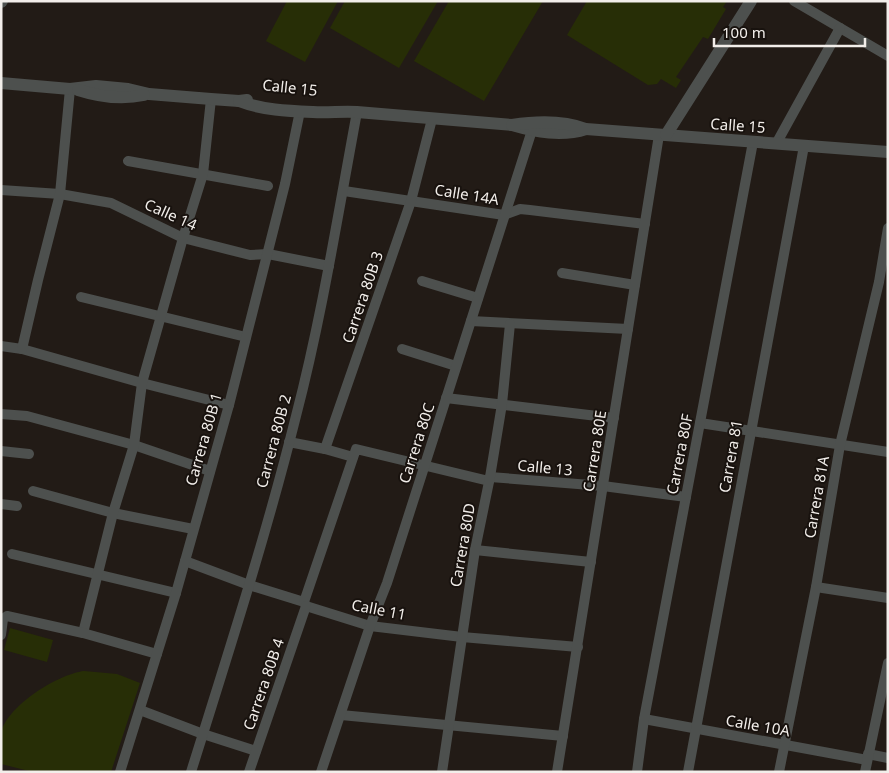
<svg xmlns="http://www.w3.org/2000/svg" width="889" height="773" viewBox="0 0 889 773" font-family="'Noto Sans',sans-serif">
  <style>
    .green { fill: #272e06 }
    .lines { fill: none; stroke-linecap: round; stroke-linejoin: round }
    .minor { stroke: #4d504e; stroke-width: 10 }
    .tertiary { stroke: #4d504e; stroke-width: 12 }
    .labels { text-anchor: middle; dominant-baseline: central; stroke-width: 4; stroke-linejoin: round; paint-order: stroke }
    .street-label { font-size: 15px; fill: #f2eeea; stroke: #18120e }
  </style>
  <rect width="100%" height="100%" fill="#221b16"/>
  <!-- green -->
  <g class="green">
    <polygon points="287,1 338,1 305,62 266,41"/>
    <polygon points="345,1 438,1 399,68 330,28"/>
    <polygon points="449,1 543,1 484,101 414,61"/>
    <polygon points="587,1 727,1 723,7 726,9 708,39 703,37 676,77 681,80 676,88 661,79 657,84 648,85 567,35"/>
    <polygon points="10,628 53,640 47,662 4,650"/>
    <path d="M84,671L117,674L140,683L111,772H33L1,764C1,755 0,743 1,733C7,706 58,674 84,671Z"/>
  </g>
  <g class="lines">
    <!-- minor -->
    <g class="minor">
      <polyline points="794,1 888,56"/>
      <polyline points="776,144 840,28"/>
      <polyline points="128,161 268,186"/>
      <polyline points="1,190 60,194 111,203 183,238 250,255 268,254 329,266"/>
      <polyline points="344,191 504,215 520,209 530,210 645,224"/>
      <polyline points="562,273 635,285"/>
      <polyline points="422,281 478,298"/>
      <polyline points="81,297 246,337"/>
      <polyline points="471,321 628,329"/>
      <polyline points="1,346 22,349 142,383 229,405"/>
      <polyline points="22,349 38,280 60,194 70,89"/>
      <polyline points="402,349 456,366"/>
      <polyline points="446,398 614,418"/>
      <polyline points="1,414 27,416 134,445 210,471"/>
      <polyline points="700,423 888,452"/>
      <polyline points="289,442 325,449 353,457"/>
      <polyline points="325,449 411,201 432,119"/>
      <polyline points="1,451 29,454"/>
      <polyline points="490,477 603,486 686,497"/>
      <polyline points="33,491 113,513 193,529"/>
      <polyline points="1,504 17,506"/>
      <polyline points="475,550 591,562"/>
      <polyline points="12,554 176,593"/>
      <polyline points="185,561 249,585 304,602 306,606 370,626 462,637 578,647"/>
      <polyline points="816,587 888,598"/>
      <polyline points="304,602 356,449 489,481"/>
      <polyline points="83,633 113,513 134,445 142,383 183,238 203,174 211,99"/>
      <polyline points="1,635 3,619 7,616 83,633 157,654"/>
      <polyline points="140,710 203,734 256,751"/>
      <polyline points="341,715 563,736"/>
      <polyline points="644,719 867,760"/>
      <polyline points="868,754 888,758"/>
      <polyline points="120,772 176,593 229,405 285,184 300,111"/>
      <path d="M191,772C228,654 266,536 296,416C322,316 338,214 357,112"/>
      <polyline points="249,772 306,606"/>
      <polyline points="321,772 370,626 387,583 534,124"/>
      <polyline points="442,772 475,550 490,477 502,404 510,324"/>
      <polyline points="557,772 659,135"/>
      <polyline points="637,772 644,719 753,142"/>
      <polyline points="688,772 804,146"/>
      <polyline points="779,772 816,587 840,445 879,282 888,228"/>
      <polyline points="865,772 888,663"/>
    </g>
    <!-- tertiary -->
    <g class="tertiary">
      <polyline points="1,2 2,1"/>
      <polyline points="1,83 70,89 96,86 128,89 149,94 211,99 239,101 247,100"/>
      <path d="M78,90C100,97 121,100 144,95"/>
      <path d="M239,101C262,110 288,111 313,112C328,113 342,111 357,112L512,125C536,132 562,137 586,129"/>
      <path d="M512,125C537,121 562,120 586,129L888,152"/>
      <polyline points="666,135 751,1"/>
    </g>
  </g>
  <g class="labels">
    <!-- street labels -->
    <g class="street-label">
      <text transform="translate(290 87) rotate(6)">Calle 15</text>
      <text transform="translate(738 125) rotate(4)">Calle 15</text>
      <text transform="translate(467 194) rotate(9)">Calle 14A</text>
      <text transform="translate(171 214) rotate(24)">Calle 14</text>
      <text transform="translate(362 297) rotate(-71)">Carrera 80B 3</text>
      <text transform="translate(203 439) rotate(-74)">Carrera 80B 1</text>
      <text transform="translate(273 441) rotate(-75)">Carrera 80B 2</text>
      <text transform="translate(416 443) rotate(-72)">Carrera 80C</text>
      <text transform="translate(594 451) rotate(-81)">Carrera 80E</text>
      <text transform="translate(679 454) rotate(-79)">Carrera 80F</text>
      <text transform="translate(730 456) rotate(-80)">Carrera 81</text>
      <text transform="translate(545 467) rotate(5)">Calle 13</text>
      <text transform="translate(816 497) rotate(-80)">Carrera 81A</text>
      <text transform="translate(462 545) rotate(-80)">Carrera 80D</text>
      <text transform="translate(379 609) rotate(11)">Calle 11</text>
      <text transform="translate(263 684) rotate(-71)">Carrera 80B 4</text>
      <text transform="translate(758 725) rotate(10)">Calle 10A</text>
    </g>
  </g>
  <!-- border -->
  <rect width="889" height="773" fill="none" stroke="#f2eeea" stroke-width="5"/>
  <!-- scale -->
  <path d="M714 38v8h151v-8" fill="none" stroke="#f2eeea" stroke-width="2.5"/>
  <text x="722" y="38" font-size="15" fill="#f2eeea" stroke="#18120e" stroke-width="4" paint-order="stroke">100 m</text>
</svg>
